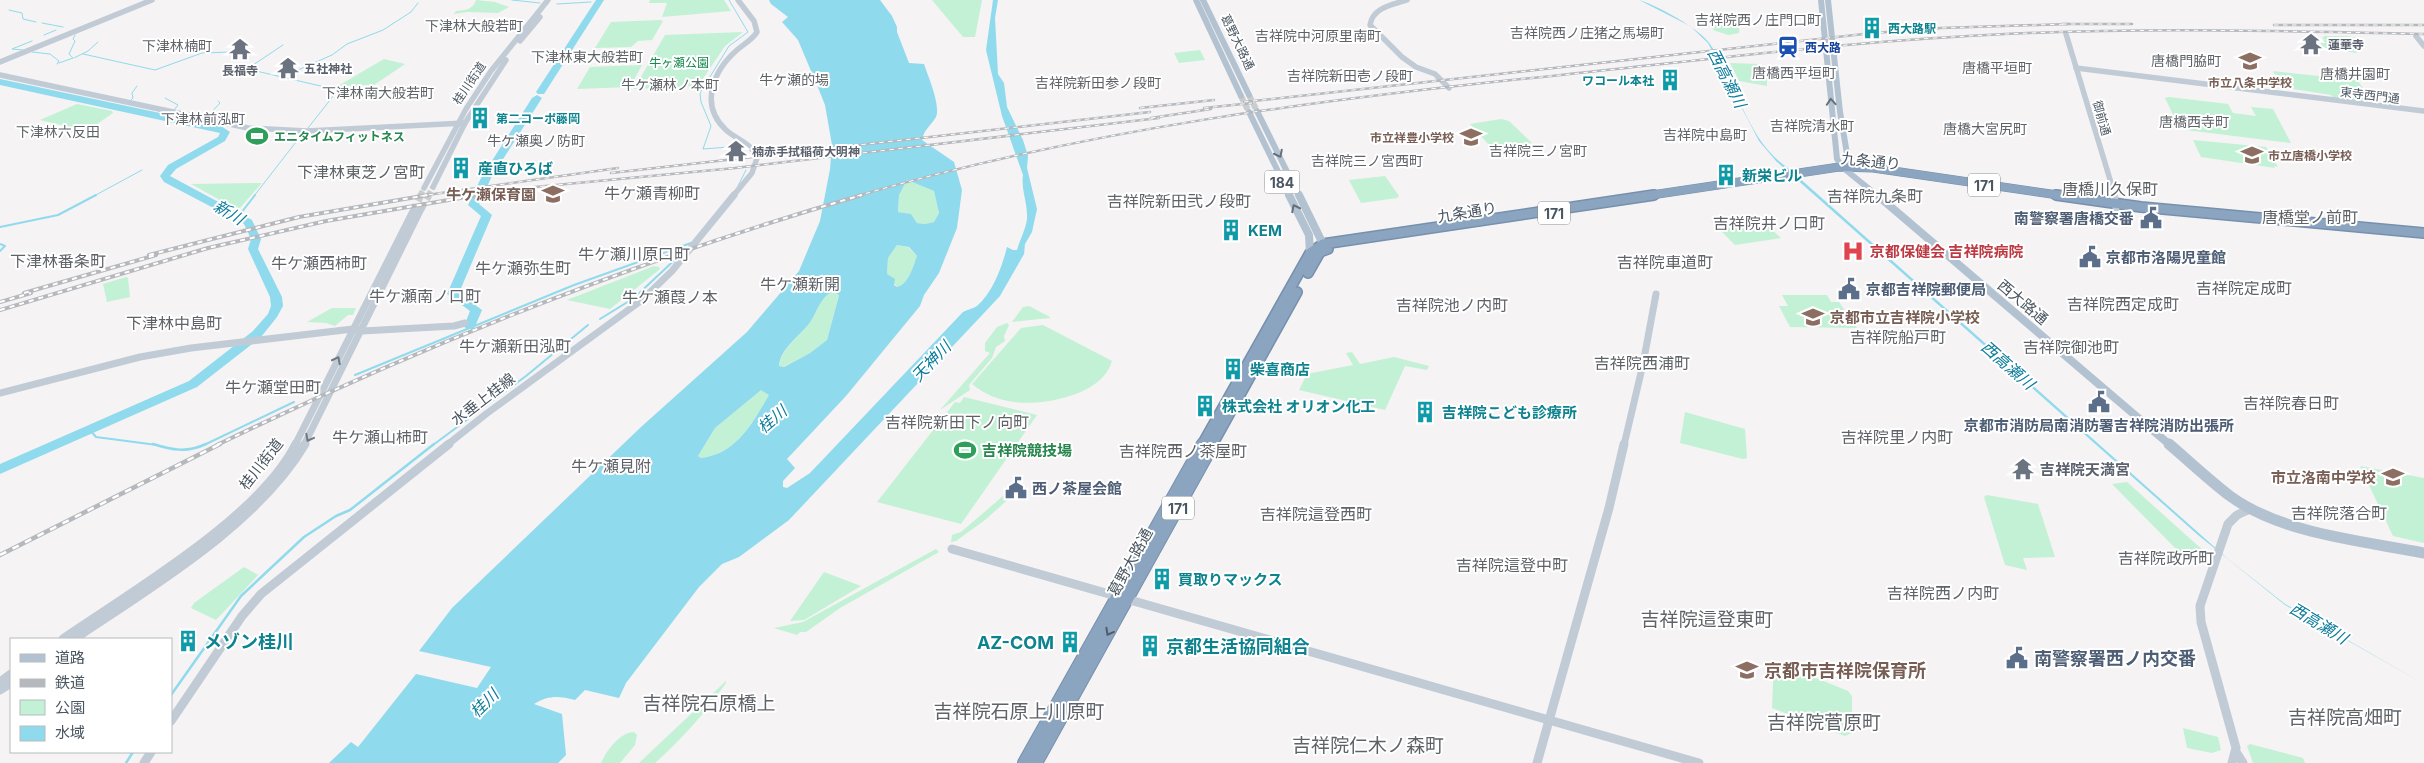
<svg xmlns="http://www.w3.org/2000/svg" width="2424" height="763" viewBox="0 0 2424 763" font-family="Inter,'Noto Sans JP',sans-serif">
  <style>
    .green { fill: #c3f1d5 }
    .water { fill: #90daee; fill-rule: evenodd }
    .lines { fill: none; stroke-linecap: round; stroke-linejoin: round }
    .stream-far2 { stroke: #90daee; stroke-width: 1 }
    .stream-far1 { stroke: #90daee; stroke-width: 2 }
    .stream { stroke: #90daee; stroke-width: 2.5 }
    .river { fill: #90daee; fill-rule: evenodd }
    .secondary-tunnel-far1 { stroke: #caccce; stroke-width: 5.5; stroke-dasharray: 5.5 2.5; stroke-linecap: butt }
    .secondary-tunnel { stroke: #caccce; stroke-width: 7; stroke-dasharray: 7 4; stroke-linecap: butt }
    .primary-tunnel { stroke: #caccce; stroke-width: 6; stroke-dasharray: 6 3; stroke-linecap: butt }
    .highway-far2-casing { stroke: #7690ad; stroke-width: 9 }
    .highway-far1-casing { stroke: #7690ad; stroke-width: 12 }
    .highway-casing { stroke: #7690ad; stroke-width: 14 }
    .secondary-far2 { stroke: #c1cbd6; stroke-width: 5.5 }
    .secondary-far1 { stroke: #c1cbd6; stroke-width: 7 }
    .secondary { stroke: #c1cbd6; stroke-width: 9 }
    .primary-far2 { stroke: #b3c2d1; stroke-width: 6 }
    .primary-far1 { stroke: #b3c2d1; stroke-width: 8 }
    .primary { stroke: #b3c2d1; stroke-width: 11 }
    .highway-far2 { stroke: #8ba5c1; stroke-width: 8 }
    .highway-far1 { stroke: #8ba5c1; stroke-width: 9 }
    .highway { stroke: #8ba5c1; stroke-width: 12 }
    .rail-far2-casing { stroke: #b5b8bd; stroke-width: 2.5 }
    .rail-far1-casing { stroke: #b5b8bd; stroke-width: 4 }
    .rail-casing { stroke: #b5b8bd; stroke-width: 4.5 }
    .rail-far2 { stroke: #fff; stroke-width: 1; stroke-dasharray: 4.5; stroke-linecap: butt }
    .rail-far1 { stroke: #fff; stroke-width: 2; stroke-dasharray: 5; stroke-linecap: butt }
    .rail { stroke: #fff; stroke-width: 2.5; stroke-dasharray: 7; stroke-linecap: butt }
    .oneway { stroke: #64717d }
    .oneway2 { stroke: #6e7984 }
    .oneway3 { stroke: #505e6b }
    .labels { text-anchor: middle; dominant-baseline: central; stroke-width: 4; stroke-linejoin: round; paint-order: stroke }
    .far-culture-label { font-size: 12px; font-weight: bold; fill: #0d838f; stroke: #fff; text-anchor: start }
    .far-street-label { font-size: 12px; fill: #4a5661; stroke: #fff }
    .far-worship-label { font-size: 12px; font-weight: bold; fill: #5b616d; stroke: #fff; text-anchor: start }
    .far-transit-label { font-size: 12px; font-weight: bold; fill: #164399; stroke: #fff; text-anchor: start }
    .far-park-label { font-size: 12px; fill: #17864f; stroke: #fff }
    .far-education-label { font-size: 12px; font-weight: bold; fill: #785e54; stroke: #fff }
    .far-leisure-label { font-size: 12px; font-weight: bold; fill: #27864d; stroke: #fff; text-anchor: start }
    .far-neighbourhood-label { font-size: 14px; fill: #5f6368; stroke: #fff }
    .shield { fill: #fff; stroke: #808990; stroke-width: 1 }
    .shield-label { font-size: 14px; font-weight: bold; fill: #4a5661 }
    .street-label { font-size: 15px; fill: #4a5661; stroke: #fff }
    .culture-label { font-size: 15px; font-weight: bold; fill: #0d838f; stroke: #fff; text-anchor: start }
    .education-label { font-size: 15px; font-weight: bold; fill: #785e54; stroke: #fff; text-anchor: end }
    .service-label { font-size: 15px; font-weight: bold; fill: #4e5e75; stroke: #fff; text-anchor: start }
    .health-label { font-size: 15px; font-weight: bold; fill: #be3a42; stroke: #fff; text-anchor: start }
    .leisure-label { font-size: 15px; font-weight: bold; fill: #27864d; stroke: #fff; text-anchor: start }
    .worship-label { font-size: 15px; font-weight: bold; fill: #5b616d; stroke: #fff; text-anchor: start }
    .water-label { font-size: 16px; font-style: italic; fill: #0c7c9b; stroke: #fff }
    .neighbourhood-label { font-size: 16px; fill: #5f6368; stroke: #fff }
    .near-culture-label { font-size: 18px; font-weight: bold; fill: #0d838f; stroke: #fff; text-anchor: start }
    .near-service-label { font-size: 18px; font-weight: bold; fill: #4e5e75; stroke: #fff; text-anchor: start }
    .near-education-label { font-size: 18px; font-weight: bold; fill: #785e54; stroke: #fff; text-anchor: start }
    .near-neighbourhood-label { font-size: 19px; fill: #5f6368; stroke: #fff }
  </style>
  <rect width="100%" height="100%" fill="#f5f3f3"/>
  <!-- green -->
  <g class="green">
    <path d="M476,0L495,2L509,7L498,13L467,12L454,14L456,11C465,10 473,10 476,0Z"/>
    <polygon points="650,0 724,0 731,11 662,17 667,3 649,3"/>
    <polygon points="932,0 982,0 975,37 963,37"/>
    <polygon points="1713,12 1740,15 1739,33 1728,35 1713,30 1715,24 1712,23"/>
    <polygon points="660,20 663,21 652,40 638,41 631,47 595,48 611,22"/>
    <polygon points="743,32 725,46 698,86 634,89 665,35"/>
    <polygon points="2325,36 2348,36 2361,39 2364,43 2350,41 2359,45 2357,53 2324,48 2319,41 2325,40 2322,38"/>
    <polygon points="1200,50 1205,60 1179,63 1174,53"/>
    <polygon points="384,59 405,64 374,85 338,86"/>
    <polygon points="1730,63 1759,64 1759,72 1767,73 1767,86 1739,81"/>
    <polygon points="642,65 630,87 577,89 590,67"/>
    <polygon points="2273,71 2355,80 2358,81 2373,102 2333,98 2331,95 2282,87"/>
    <polygon points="2169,97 2228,104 2233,113 2256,116 2251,107 2273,109 2291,143 2186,130 2179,127 2165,98"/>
    <polygon points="77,104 112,111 113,113 87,131 40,120"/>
    <polygon points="1501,119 1509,121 1532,143 1501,148 1498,145 1490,146 1470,124"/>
    <polygon points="2193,140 2266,147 2278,167 2274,166 2275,168 2201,157"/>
    <polygon points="1385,176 1399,196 1397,198 1361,203 1349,180"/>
    <polygon points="907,180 934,191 939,213 934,222 925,224 917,223 911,214 898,212 899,195"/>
    <polygon points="262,183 238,210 191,184 261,183"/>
    <polygon points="1755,215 1781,238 1735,245 1711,221"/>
    <path d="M897,245L908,247L917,256C913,266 909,284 897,287L887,274L888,258Z"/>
    <polygon points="654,266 659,267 660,269 610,309 567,300"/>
    <polygon points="126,277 128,278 130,297 107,302 103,284"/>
    <path d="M833,291L839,294L827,340L810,353L783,367L779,366C781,350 798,337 808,325C817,313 819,298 833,291Z"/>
    <polygon points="1782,295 1827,295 1831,302 1839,302 1857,328 1790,327 1779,306 1788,306"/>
    <polygon points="1029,306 1050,317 1050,318 1012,322 1023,307"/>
    <polygon points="332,308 356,308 353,315 348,315 335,326 326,323 307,322"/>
    <polygon points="1007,323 1009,325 1004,336 1005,341 996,347 992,358 969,385 970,390 940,410 990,353 985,351 985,343 997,327"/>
    <path d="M1043,325L1112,361C1103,395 1044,406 1014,402C998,400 984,394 972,384L1021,328Z"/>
    <polygon points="1352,352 1360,364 1394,357 1429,366 1427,370 1405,366 1385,410 1299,390 1307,374 1353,365 1346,353"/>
    <path d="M761,389L770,394C753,422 737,454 701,458L698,456L715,428Z"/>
    <polygon points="964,397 1037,415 961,524 877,502 955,402 960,403"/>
    <polygon points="1685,412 1745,429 1747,458 1743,459 1680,443"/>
    <polygon points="2360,466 2424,478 2424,543 2393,536"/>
    <polygon points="2127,482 2206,553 2203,560 2188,561 2112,484"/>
    <polygon points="1009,491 1014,494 985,520 956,541 951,542 952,535 961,532"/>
    <polygon points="1987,495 2038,504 2055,557 2023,558 2027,570 2005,565 1984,497"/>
    <polygon points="936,549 939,552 840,608 806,632 800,632 797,635 774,628 803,622"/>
    <polygon points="244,567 258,575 216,620 191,608 194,603"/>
    <polygon points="824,572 861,586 804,620 790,621"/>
    <polygon points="1774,661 1848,691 1852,696 1852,733 1845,736 1772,708"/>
    <path d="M726,681V683C705,713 682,739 655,763H639Z"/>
    <polygon points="2183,728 2218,737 2221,750 2212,753 2187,748"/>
    <path d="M634,732L637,735L635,745L620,763H601C606,751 620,732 634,732Z"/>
    <polygon points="2250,744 2303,758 2305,763 2253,763 2247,746"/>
  </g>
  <!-- water -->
  <g class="water">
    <path d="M769,0H880L892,16L897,27V32L909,63L924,64C928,76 941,106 936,117C931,126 924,129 922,140L954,162L962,190L957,228L939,273L924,295L920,306L846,396L787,459L795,468L783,481V487L787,488L810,473L963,312C968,309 973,309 977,306C993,292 1002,267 1007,247L1013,250H1017C1020,239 1028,225 1027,215C1027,201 1021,189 1023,175L1002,116L986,50L993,0H998L995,18L998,74L1004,83L1007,107L1023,140L1028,156L1027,168L1037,209L1032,232L1025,244L1024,254L1000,296L984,313L789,520L739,557L722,564L699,587L626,683L619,698L585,690L575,700C559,696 549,695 534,704L562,714L566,755L558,763H329L351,742L358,747L416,674L477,688L491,667L419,651L452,608L641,427L747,332L799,271L820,221L830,169L832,145L825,105L819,90L798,40L782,22L788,17L771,4ZM907,180L934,191L939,213L934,222L925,224L917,223L911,214L898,212L899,195ZM897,245L909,247L917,256C913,266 909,284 897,287L894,285L895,279L887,274L888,258ZM833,291L839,295L827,340L810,353L784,367L779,366C780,350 798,337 808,325C817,314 819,298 833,291ZM761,390L769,395C753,422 737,454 701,458L698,456L715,428Z"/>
    <path d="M1639,0C1657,5 1700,29 1710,44C1738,84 1746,140 1788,168L2228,559L2285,604L2424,684L2285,605L2198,535L1776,161L1759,141L1708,43L1690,26Z"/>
  </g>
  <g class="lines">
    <!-- stream-far2 -->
    <g class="stream-far2">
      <polyline points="512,0 540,3"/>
      <polyline points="729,0 748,32 729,46 700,93 701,102 711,126 703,149 742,146 744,149"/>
      <polyline points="557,4 591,2"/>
      <polyline points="9,10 22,13 23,19 36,22"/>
      <polyline points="42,23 63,27"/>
      <polyline points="44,35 56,30"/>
      <polyline points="23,50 12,49 32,41"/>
      <polyline points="32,52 50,54 59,61 57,64"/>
      <polyline points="83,54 155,70 202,53 230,52"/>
      <polyline points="74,58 88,51 98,42"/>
      <polyline points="59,63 73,58 69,54 75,41 73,39 75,35"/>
      <polyline points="230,65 338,90 308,128"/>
      <polyline points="250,67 283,45"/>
      <polyline points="282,77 332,55 347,44 383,30 411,12 418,3"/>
      <polyline points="165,98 178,105 174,110"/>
      <polyline points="131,100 133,98 132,93 137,86"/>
      <polyline points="208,116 220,103 218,101"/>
      <polyline points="738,186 746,170"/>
      <polyline points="94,196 142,170"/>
      <polyline points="254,196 303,133"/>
    </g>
    <!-- stream-far1 -->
    <g class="stream-far1">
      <polyline points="238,217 255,195"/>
      <polyline points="0,227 58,215 96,195"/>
      <polyline points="0,244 5,246 0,251"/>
      <polyline points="600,319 634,298 682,253"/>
      <polyline points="355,375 574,285 691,243"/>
      <polyline points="90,430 96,437 157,445"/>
      <polyline points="204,445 294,402"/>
      <polyline points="433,445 526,376 588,325"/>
    </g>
    <!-- stream -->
    <g class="stream">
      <path d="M153,444C172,450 187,453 206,444"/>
      <polyline points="171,695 241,596 304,537 336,516 350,510 434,444"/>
      <polyline points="126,763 133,752"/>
    </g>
    <!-- river -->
    <g class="river">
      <polygon points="596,0 604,0 544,94 538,94 536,92"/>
      <polygon points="0,79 221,126 230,132 225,141 176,169 170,176 252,220 261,239 258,249 282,297 283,306 277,317 261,337 197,387 0,474 0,464 189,381 253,331 268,314 271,306 270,297 248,249 251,239 244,224 164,182 160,176 168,165 218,137 220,133 0,85"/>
      <polygon points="537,95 542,98 491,178 479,204 492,215 459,293 482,310 474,329 466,329 464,326 470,311 447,294 481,216 468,205 481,178 532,98"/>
    </g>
    <!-- secondary-tunnel-far1 -->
    <g class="secondary-tunnel-far1">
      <polyline points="420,196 424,188"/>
      <polyline points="428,196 433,187"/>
    </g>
    <!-- secondary-tunnel -->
    <g class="secondary-tunnel">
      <polyline points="421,209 429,195"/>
      <polyline points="413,211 421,195"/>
    </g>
    <!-- primary-tunnel -->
    <g class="primary-tunnel">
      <polyline points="1249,95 1257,111"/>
      <polyline points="1241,96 1249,112"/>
    </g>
    <!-- highway-far2 casing -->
    <g class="highway-far2-casing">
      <polyline id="highway-far2" points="1645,196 1839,167 1873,168 2065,196"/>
    </g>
    <!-- highway-far1 casing -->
    <g class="highway-far1-casing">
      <g id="highway-far1">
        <polyline points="2056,195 2141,207 2424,233"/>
        <polyline points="1308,273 1320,252 1328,249"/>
        <polyline points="1202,445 1310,253 1323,244 1654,195"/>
        <polyline points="1212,445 1297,292"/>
      </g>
    </g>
    <!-- highway casing -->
    <g class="highway-casing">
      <g id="highway">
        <polyline points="1024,763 1203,444"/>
        <polyline points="1036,763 1213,444"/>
      </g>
    </g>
    <!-- secondary-far2 -->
    <g class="secondary-far2">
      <path d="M1407,0C1392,5 1373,7 1370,25L1402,57L1416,67L1435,74L1449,88"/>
      <polyline points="2066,34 2115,196"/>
      <polyline points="2416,36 2424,46"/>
      <polyline points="520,41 540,17"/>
      <polyline points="0,62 152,0"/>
      <polyline points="2076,68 2424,111"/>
      <polyline points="0,75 248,128 307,131 465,123"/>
      <polyline points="433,187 465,123 506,60"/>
      <polyline points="424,188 466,109 491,71 548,0"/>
      <path d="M733,196L752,173L757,158C752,143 737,140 726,130C699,105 713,71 737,50C744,44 752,40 757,32L754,21L738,0"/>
    </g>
    <!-- secondary-far1 -->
    <g class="secondary-far1">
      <polyline points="2114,195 2116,208"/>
      <polyline points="0,393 140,357 191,348 353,329 362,331 454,326 465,323"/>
      <polyline points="295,445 413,211"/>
      <polyline points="304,445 421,209"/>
      <polyline points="447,445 486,414 642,300 672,271 734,195"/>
      <polyline points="1624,445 1643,364 1656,294"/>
    </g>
    <!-- secondary -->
    <g class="secondary">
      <polyline points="952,549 1699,763"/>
      <path d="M63,639C131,592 259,518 296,444"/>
      <path d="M74,639C151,587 257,525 305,444"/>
      <polyline points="0,682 11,674"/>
      <polyline points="0,690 11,683"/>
      <polyline points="171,721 242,616 261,594 449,444"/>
      <polyline points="2236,752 2243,763"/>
      <polyline points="144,763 151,752"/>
      <polyline points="1537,763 1609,508 1624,444"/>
      <polyline points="2232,763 2236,748 2201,622 2200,606 2228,524 2237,515 2250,509"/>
    </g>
    <!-- primary-far2 -->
    <g class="primary-far2">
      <polyline points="1196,0 1241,96"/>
      <polyline points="1203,0 1249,95"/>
      <polyline points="1821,0 1837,159 1842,167 1878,196"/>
      <polyline points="1828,0 1840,112 1850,172"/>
      <polyline points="1257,111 1299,196"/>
      <polyline points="1249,112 1290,196"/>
    </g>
    <!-- primary-far1 -->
    <g class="primary-far1">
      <polyline points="1289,195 1309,235 1310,253"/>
      <polyline points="1299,195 1323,244 1321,249"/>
      <polyline points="1877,195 2170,445"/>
    </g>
    <!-- primary -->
    <path class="primary" d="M2169,444C2189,461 2209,480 2230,496C2282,534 2363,541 2424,553"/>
    <!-- highway-far2 -->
    <use href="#highway-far2" class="highway-far2"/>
    <!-- highway-far1 -->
    <use href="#highway-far1" class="highway-far1"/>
    <!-- highway -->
    <use href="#highway" class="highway"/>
    <!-- rail-far2 casing -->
    <g class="rail-far2-casing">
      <g id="rail-far2">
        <polyline points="2062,24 2132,24"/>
        <polyline points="2274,25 2424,25"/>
        <polyline points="1244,102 1873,33 1941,28 2068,24"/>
        <polyline points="1140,108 1214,100"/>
        <polyline points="1204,108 1252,103"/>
        <polyline points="1151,118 1211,109"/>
        <polyline points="611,173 1150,112"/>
        <polyline points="420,196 618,168"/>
        <polyline points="469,196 535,187 735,168 1159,118"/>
        <path d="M857,196C1088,129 1322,99 1561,75C1703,60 1845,42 1987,35C2133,27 2279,31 2424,34"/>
      </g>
    </g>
    <!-- rail-far1 casing -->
    <g class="rail-far1-casing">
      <g id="rail-far1">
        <polyline points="149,255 299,217 428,195"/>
        <polyline points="24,293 156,255"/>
        <polyline points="0,302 31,293"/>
        <polyline points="0,310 208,248 326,221 478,195"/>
        <path d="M217,445C425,344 640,259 862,195"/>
      </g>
    </g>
    <!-- rail casing -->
    <g class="rail-casing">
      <polyline id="rail" points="0,555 220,444"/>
    </g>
    <!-- rail-far2 -->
    <use href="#rail-far2" class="rail-far2"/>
    <!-- rail-far1 -->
    <use href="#rail-far1" class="rail-far1"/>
    <!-- rail -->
    <use href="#rail" class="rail"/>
  </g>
  <!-- one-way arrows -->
  <defs><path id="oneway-chevron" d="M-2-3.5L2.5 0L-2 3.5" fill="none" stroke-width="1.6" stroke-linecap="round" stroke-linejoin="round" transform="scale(1.25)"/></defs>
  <g class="oneway">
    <use href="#oneway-chevron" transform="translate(1831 102) rotate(-94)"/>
    <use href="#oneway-chevron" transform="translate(1279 154) rotate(63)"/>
    <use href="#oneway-chevron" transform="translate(1295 208) rotate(-117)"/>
  </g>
  <g class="oneway2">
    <use href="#oneway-chevron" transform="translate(337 360) rotate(-63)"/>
    <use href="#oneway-chevron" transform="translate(309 438) rotate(118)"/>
  </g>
  <use class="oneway3" href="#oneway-chevron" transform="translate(1109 632) rotate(119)"/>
  <!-- icons -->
  <defs>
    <g id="building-bare" transform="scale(1.725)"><path d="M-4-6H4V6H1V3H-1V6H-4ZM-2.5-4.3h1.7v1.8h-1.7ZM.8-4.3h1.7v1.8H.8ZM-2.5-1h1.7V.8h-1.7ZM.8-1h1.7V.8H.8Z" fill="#0f9aa8" stroke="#fff" stroke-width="2.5" paint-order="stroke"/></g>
    <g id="temple-bare" transform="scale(1.725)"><path d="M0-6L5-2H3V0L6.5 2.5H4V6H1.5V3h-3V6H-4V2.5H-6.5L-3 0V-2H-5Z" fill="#6b7280" stroke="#fff" stroke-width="2.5" paint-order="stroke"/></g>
    <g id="station-bare" transform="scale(1.725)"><path d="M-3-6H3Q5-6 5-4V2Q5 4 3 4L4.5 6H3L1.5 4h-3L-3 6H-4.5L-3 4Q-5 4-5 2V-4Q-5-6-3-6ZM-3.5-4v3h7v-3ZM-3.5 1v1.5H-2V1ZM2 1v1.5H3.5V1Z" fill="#1a4fb4" stroke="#fff" stroke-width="2.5" paint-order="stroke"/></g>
    <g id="school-bare" transform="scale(1.725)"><path d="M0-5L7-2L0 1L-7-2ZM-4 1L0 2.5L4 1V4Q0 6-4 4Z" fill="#8d6e63" stroke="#fff" stroke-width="2.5" paint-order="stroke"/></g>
    <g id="stadium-bare" transform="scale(1.725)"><path d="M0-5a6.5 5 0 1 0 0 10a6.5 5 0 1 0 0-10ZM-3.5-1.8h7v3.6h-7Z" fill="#2e9e5b" stroke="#fff" stroke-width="2.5" paint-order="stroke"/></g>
    <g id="civic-bare" transform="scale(1.725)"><path d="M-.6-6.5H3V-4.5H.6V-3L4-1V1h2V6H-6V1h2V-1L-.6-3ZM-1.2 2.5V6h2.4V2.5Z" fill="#5c6f8a" stroke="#fff" stroke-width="2.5" paint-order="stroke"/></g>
    <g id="hospital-bare" transform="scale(1.725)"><path d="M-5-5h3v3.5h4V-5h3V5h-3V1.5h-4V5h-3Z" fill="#e0444e" stroke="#fff" stroke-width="2.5" paint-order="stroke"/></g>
  </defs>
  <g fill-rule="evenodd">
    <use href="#building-bare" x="1872" y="28"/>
    <use href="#temple-bare" x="2311" y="44"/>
    <use href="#station-bare" x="1788" y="47"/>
    <use href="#temple-bare" x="240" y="49"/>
    <use href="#school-bare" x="2250" y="61"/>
    <use href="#temple-bare" x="288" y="68"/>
    <use href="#building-bare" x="1670" y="80"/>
    <use href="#building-bare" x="480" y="118"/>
    <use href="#stadium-bare" x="257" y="136"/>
    <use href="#school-bare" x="1471" y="137"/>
    <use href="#temple-bare" x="736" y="151"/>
    <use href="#school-bare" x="2252" y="155"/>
    <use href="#building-bare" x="461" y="168"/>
    <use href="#building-bare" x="1726" y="175"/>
    <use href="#school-bare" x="553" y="194"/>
    <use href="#civic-bare" x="2151" y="218"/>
    <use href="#building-bare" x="1231" y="230"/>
    <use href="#hospital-bare" x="1853" y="251"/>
    <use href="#civic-bare" x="2090" y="257"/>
    <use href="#civic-bare" x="1849" y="289"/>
    <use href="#school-bare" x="1813" y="317"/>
    <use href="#building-bare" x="1233" y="369"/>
    <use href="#civic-bare" x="2099" y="402"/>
    <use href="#building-bare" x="1205" y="406"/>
    <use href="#building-bare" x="1425" y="412"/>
    <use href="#stadium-bare" x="965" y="450"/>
    <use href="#temple-bare" x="2023" y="469"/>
    <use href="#school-bare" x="2393" y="477"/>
    <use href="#civic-bare" x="1016" y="488"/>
    <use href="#building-bare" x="1162" y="579"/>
    <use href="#building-bare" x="188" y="641"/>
    <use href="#building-bare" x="1070" y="642"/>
    <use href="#building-bare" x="1150" y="646"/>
    <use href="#civic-bare" x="2017" y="658"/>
    <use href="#school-bare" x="1747" y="670"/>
  </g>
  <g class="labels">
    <!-- far-culture labels -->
    <g class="far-culture-label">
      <text x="1888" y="28">西大路駅</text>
      <text x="1654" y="80" text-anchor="end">ワコール本社</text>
      <text x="496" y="118">第二コーポ藤岡</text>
    </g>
    <!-- far-street labels -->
    <g class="far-street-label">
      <text transform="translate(1238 42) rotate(64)">葛野大路通</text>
      <text transform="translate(469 83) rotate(-56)">桂川街道</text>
      <text transform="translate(2370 95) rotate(7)">東寺西門通</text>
      <text transform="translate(2102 118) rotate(74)">御前通</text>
    </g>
    <!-- far-worship labels -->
    <g class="far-worship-label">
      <text x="2328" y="44">蓮華寺</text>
      <text x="304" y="68">五社神社</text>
      <text x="240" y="70" text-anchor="middle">長福寺</text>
      <text x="752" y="151">楠赤手拭稲荷大明神</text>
    </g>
    <!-- far-transit labels -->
    <g class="far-transit-label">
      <text x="1805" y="47">西大路</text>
    </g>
    <!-- far-park labels -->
    <g class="far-park-label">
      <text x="679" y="62">牛ヶ瀬公園</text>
    </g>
    <!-- far-education labels -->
    <g class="far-education-label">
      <text x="2250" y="82">市立八条中学校</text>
      <text x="1454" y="137" text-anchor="end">市立祥豊小学校</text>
      <text x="2268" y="155" text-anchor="start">市立唐橋小学校</text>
    </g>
    <!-- far-leisure labels -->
    <g class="far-leisure-label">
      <text x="274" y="136">エニタイムフィットネス</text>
    </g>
    <!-- far-neighbourhood labels -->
    <g class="far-neighbourhood-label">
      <text x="1758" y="19">吉祥院西ノ庄門口町</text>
      <text x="474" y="25">下津林大般若町</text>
      <text x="1587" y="32">吉祥院西ノ庄猪之馬場町</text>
      <text x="1318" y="35">吉祥院中河原里南町</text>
      <text x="177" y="45">下津林楠町</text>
      <text x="587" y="56">下津林東大般若町</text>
      <text x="2186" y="60">唐橋門脇町</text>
      <text x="1997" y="67">唐橋平垣町</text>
      <text x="1794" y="72">唐橋西平垣町</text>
      <text x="2355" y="73">唐橋井園町</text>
      <text x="1350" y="75">吉祥院新田壱ノ段町</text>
      <text x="794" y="79">牛ケ瀬的場</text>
      <text x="1098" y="82">吉祥院新田参ノ段町</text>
      <text x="670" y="84">牛ケ瀬林ノ本町</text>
      <text x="378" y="92">下津林南大般若町</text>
      <text x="203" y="118">下津林前泓町</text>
      <text x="2194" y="121">唐橋西寺町</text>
      <text x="1812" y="125">吉祥院清水町</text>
      <text x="1985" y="128">唐橋大宮尻町</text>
      <text x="58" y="131">下津林六反田</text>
      <text x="1705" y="134">吉祥院中島町</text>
      <text x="536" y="140">牛ケ瀬奥ノ防町</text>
      <text x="1538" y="150">吉祥院三ノ宮町</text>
      <text x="1367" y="160">吉祥院三ノ宮西町</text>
    </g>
    <!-- shield labels -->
    <g class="shield">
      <rect x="1264.5" y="170.5" width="35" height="23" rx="4"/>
      <rect x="1968" y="173.5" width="32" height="23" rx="4"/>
      <rect x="1538" y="201.5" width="32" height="23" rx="4"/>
      <rect x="1162" y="496.5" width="32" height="23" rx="4"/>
    </g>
    <g class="shield-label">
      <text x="1282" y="182">184</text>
      <text x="1984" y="185">171</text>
      <text x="1554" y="213">171</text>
      <text x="1178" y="508">171</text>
    </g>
    <!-- street labels -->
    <g class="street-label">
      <text transform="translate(1871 161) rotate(6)">九条通り</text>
      <text transform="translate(1467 212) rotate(-9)">九条通り</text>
      <text transform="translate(2023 302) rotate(40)">西大路通</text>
      <text transform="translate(483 399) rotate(-37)">水垂上桂線</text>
      <text transform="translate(261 464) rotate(-52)">桂川街道</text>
      <text transform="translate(1130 562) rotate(-61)">葛野大路通</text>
    </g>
    <!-- culture labels -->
    <g class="culture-label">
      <text x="478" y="168">産直ひろば</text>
      <text x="1742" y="175">新栄ビル</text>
      <text x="1248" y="230">KEM</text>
      <text x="1250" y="369">柴喜商店</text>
      <text x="1222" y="406">株式会社 オリオン化工</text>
      <text x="1442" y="412">吉祥院こども診療所</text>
      <text x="1178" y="579">買取りマックス</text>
    </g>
    <!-- education labels -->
    <g class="education-label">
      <text x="536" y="194">牛ケ瀬保育園</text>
      <text x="1830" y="317" text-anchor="start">京都市立吉祥院小学校</text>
      <text x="2376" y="477">市立洛南中学校</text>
    </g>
    <!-- service labels -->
    <g class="service-label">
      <text x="2134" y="218" text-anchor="end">南警察署唐橋交番</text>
      <text x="2106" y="257">京都市洛陽児童館</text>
      <text x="1866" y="289">京都吉祥院郵便局</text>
      <text x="2099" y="425" text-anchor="middle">京都市消防局南消防署吉祥院消防出張所</text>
      <text x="1032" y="488">西ノ茶屋会館</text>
    </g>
    <!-- health labels -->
    <g class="health-label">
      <text x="1870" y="251">京都保健会 吉祥院病院</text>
    </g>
    <!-- leisure labels -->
    <g class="leisure-label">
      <text x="982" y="450">吉祥院競技場</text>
    </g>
    <!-- worship labels -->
    <g class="worship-label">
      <text x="2040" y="469">吉祥院天満宮</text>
    </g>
    <!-- water labels -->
    <g class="water-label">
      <text transform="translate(1727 78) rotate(63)">西高瀬川</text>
      <text transform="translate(229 212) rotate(31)">新川</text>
      <text transform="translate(931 361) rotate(-46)">天神川</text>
      <text transform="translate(2008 365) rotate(41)">西高瀬川</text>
      <text transform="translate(772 419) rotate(-40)">桂川</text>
      <text transform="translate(2319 623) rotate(31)">西高瀬川</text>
      <text transform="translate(484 703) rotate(-45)">桂川</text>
    </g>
    <!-- neighbourhood labels -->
    <g class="neighbourhood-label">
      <text x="361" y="172">下津林東芝ノ宮町</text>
      <text x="2110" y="189">唐橋川久保町</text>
      <text x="652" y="193">牛ケ瀬青柳町</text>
      <text x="1875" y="196">吉祥院九条町</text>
      <text x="1179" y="201">吉祥院新田弐ノ段町</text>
      <text x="2310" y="217">唐橋堂ノ前町</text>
      <text x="1769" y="223">吉祥院井ノ口町</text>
      <text x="634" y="254">牛ケ瀬川原口町</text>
      <text x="58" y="261">下津林番条町</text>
      <text x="1665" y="262">吉祥院車道町</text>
      <text x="319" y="263">牛ケ瀬西柿町</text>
      <text x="523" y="268">牛ケ瀬弥生町</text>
      <text x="800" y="284">牛ケ瀬新開</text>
      <text x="2244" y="288">吉祥院定成町</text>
      <text x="425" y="296">牛ケ瀬南ノ口町</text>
      <text x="670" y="297">牛ケ瀬葭ノ本</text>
      <text x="2123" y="304">吉祥院西定成町</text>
      <text x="1452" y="305">吉祥院池ノ内町</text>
      <text x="174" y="323">下津林中島町</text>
      <text x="1898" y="337">吉祥院船戸町</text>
      <text x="515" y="346">牛ケ瀬新田泓町</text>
      <text x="2071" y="347">吉祥院御池町</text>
      <text x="1642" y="363">吉祥院西浦町</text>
      <text x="273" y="387">牛ケ瀬堂田町</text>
      <text x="2291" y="403">吉祥院春日町</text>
      <text x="957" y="422">吉祥院新田下ノ向町</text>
      <text x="380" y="437">牛ケ瀬山柿町</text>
      <text x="1897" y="437">吉祥院里ノ内町</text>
      <text x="1183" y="451">吉祥院西ノ茶屋町</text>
      <text x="611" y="466">牛ケ瀬見附</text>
      <text x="2339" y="513">吉祥院落合町</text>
      <text x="1316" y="514">吉祥院這登西町</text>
      <text x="2166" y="558">吉祥院政所町</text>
      <text x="1512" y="565">吉祥院這登中町</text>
      <text x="1943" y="593">吉祥院西ノ内町</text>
    </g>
    <!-- near-culture labels -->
    <g class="near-culture-label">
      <text x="204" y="641">メゾン桂川</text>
      <text x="1054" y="642" text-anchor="end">AZ-COM</text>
      <text x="1166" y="646">京都生活協同組合</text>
    </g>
    <!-- near-service labels -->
    <g class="near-service-label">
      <text x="2034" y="658">南警察署西ノ内交番</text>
    </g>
    <!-- near-education labels -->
    <g class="near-education-label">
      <text x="1764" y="670">京都市吉祥院保育所</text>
    </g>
    <!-- near-neighbourhood labels -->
    <g class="near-neighbourhood-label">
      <text x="1707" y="619">吉祥院這登東町</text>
      <text x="709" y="703">吉祥院石原橋上</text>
      <text x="1019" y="711">吉祥院石原上川原町</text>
      <text x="2345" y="717">吉祥院高畑町</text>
      <text x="1824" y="722">吉祥院菅原町</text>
      <text x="1368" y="745">吉祥院仁木ノ森町</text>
    </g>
  </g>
  <!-- legend -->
  <rect x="10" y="638" width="162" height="115" fill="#ffffff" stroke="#b7bbc0"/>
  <rect x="20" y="654" width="25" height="8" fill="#b3c2d1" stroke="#b7bbc0"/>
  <text x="55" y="663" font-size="15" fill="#4a5661">道路</text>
  <rect x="20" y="679" width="25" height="8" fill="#b5b8bd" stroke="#b7bbc0"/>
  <text x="55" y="688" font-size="15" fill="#4a5661">鉄道</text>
  <rect x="20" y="700" width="25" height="15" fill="#c3f1d5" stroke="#b7bbc0"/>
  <text x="55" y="713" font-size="15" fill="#4a5661">公園</text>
  <rect x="20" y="726" width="25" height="15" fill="#90daee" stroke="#b7bbc0"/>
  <text x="55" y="738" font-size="15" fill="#4a5661">水域</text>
</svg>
